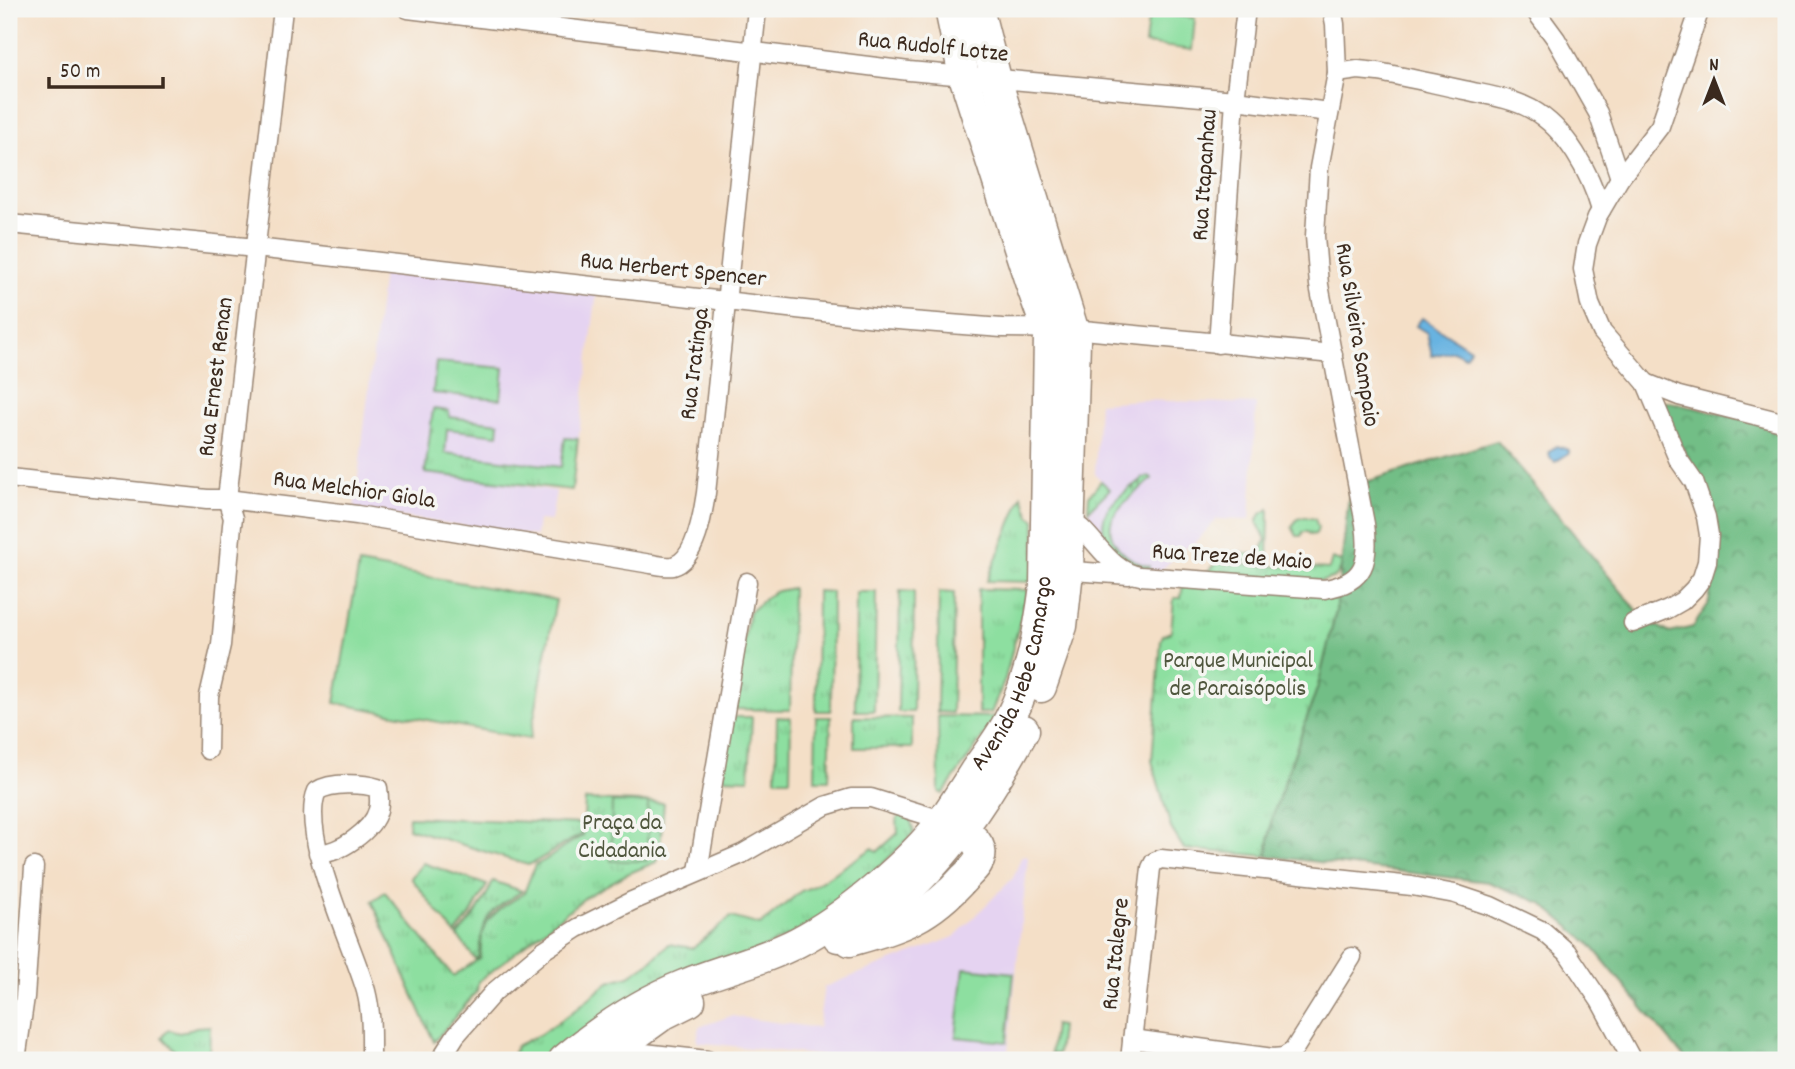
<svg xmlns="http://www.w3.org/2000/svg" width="1795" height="1069" viewBox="0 0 1795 1069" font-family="Dekko,sans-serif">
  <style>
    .built { fill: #e5d3f1 }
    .grass { fill: url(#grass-tufts); stroke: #64845f; stroke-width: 2 }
    .forest { fill: url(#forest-crowns); stroke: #567452; stroke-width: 2 }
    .pitch { fill: #8ddfa0; stroke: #64845f; stroke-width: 2 }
    .water { fill: #68b3e1; stroke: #526e80; stroke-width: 2 }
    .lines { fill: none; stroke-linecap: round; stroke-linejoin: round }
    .street-casing { stroke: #988472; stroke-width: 21 }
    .primary-casing { stroke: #988472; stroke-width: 33 }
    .street { stroke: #fff; stroke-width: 18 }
    .primary { stroke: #fff; stroke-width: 30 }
    .labels { text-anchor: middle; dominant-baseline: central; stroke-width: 7; stroke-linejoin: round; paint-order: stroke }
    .street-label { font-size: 24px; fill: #3b2a1e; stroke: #f6f6f2 }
    .park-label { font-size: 24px; fill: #50573e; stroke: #f6f6f2 }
  </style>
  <defs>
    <pattern id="grass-tufts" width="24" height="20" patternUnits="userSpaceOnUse" patternTransform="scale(1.75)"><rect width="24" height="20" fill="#8ddfa0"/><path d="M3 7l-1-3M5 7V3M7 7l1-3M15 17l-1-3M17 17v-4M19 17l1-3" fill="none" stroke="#7bc089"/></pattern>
    <pattern id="forest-crowns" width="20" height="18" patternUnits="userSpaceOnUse" patternTransform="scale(1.75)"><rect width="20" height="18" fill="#72be86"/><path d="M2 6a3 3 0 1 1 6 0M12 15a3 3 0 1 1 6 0" fill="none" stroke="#5f9b6d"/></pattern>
  </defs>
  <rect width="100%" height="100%" fill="#f6f6f2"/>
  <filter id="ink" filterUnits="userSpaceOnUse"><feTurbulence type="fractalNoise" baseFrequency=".0143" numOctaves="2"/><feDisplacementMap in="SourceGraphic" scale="14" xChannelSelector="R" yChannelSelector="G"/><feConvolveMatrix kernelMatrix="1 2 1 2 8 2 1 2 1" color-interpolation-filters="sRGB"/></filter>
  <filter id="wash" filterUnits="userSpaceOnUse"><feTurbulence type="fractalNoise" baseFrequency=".00686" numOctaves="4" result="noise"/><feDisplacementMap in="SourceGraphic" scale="28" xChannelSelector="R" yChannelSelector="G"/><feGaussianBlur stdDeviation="1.57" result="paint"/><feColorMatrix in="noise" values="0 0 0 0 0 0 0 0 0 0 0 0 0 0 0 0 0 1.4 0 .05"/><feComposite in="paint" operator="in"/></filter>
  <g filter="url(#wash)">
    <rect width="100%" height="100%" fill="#f4dfc7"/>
    <!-- built -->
    <g class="built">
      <polygon points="384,265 597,291 572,490 468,478 556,491 551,521 538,520 536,536 354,510"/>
      <polygon points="1141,400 1256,404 1250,520 1217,519 1190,548 1187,546 1160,571 1142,569 1105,547 1089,512 1110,489 1095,474 1099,403"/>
      <polygon points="1024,855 1028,857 1007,1060 860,1060 697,1042 699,1027 731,1016 818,1028 824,987 954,937 1013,878 1021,858"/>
    </g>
    <!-- grass -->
    <g class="grass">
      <polygon points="433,409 449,411 449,417 499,423 498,435 447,429 445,453 561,467 565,438 578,439 572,490 425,473"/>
      <path d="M1151,477L1152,479C1141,489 1124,500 1115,514C1100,538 1127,562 1149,566V569C1142,568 1134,567 1128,564C1108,555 1096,529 1108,509C1114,500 1124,493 1132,486L1133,489L1134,485L1139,481L1140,484L1142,478Z"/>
      <polygon points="1101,481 1110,489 1088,511 1089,496"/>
      <polygon points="1022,496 1030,516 1035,520 1035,582 987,581"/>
      <path d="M1269,509L1268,563L1219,559C1228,546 1246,556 1260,554L1266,540L1257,522L1261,514Z"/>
      <polygon points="1305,517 1315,519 1318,528 1316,534 1310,535 1308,532 1303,532 1301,536 1297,536 1292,527 1297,519"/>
      <polygon points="1332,559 1346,564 1345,571 1340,570 1336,577 1322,581 1206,573 1217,563 1329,569"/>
      <polygon points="1183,583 1339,588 1336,611 1318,686 1272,818 1267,856 1184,849 1171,828 1152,761 1161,640 1163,635 1171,632 1174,598 1181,598"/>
      <polygon points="792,588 790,710 732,709 749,612 773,592"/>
      <polygon points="978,589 1028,590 1005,679 991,713 978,713"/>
      <polygon points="817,591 832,592 831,711 816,711"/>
      <polygon points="900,591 914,592 913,712 898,712"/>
      <polygon points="856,592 876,592 874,711 855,711"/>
      <polygon points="939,592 954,593 952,713 937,712"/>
      <polygon points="938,716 997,717 943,794 939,792"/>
      <polygon points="732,717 752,717 749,779 723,778"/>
      <polygon points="777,717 791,718 790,779 776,779"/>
      <polygon points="816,717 831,717 829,780 815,780"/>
      <polygon points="854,717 912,718 912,748 854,748"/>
      <path d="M585,800L664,803L660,846L656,862L625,875L587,896L478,982L477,991L434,1042L372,901L385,892L453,976L480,958L482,934L487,921L501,908L524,893L535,865C552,859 565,843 583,836Z"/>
      <polygon points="900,815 907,816 911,821 914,833 829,917 571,1039 548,1060 512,1060 516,1046 539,1035 570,1014 609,982 629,976 650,962 669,944 693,948 731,917 760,925 801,891 814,886 873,848 877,852 898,833 897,819"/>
      <path d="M409,817L582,824V835C562,842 548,857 528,865L408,828Z"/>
      <polygon points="423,863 487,885 470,916 455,934 411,878"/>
      <path d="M493,881L522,891C484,916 485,913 478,958L475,959L457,935C473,920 484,902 493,881Z"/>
      <polygon points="1054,1025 1061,1026 1058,1054 1051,1053"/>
      <polygon points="210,1026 209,1060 177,1060 177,1053 162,1037 168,1030 180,1033 196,1027"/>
    </g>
    <!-- forest -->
    <polygon class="forest" points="1666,401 1786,429 1786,1060 1686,1060 1589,943 1541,903 1488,882 1267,856 1272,818 1318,686 1336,611 1350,487 1497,441 1644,619 1670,633 1693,627 1709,603 1713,548 1699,476 1663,413 1663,403"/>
    <!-- pitch -->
    <g class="pitch">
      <polygon points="1149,12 1195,18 1192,50 1145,44"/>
      <polygon points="436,362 504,368 501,399 433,393"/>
      <polygon points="359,564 556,600 530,739 335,703"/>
      <polygon points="612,802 648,803 647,861 611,861"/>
      <polygon points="964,968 1014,973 1007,1042 956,1037"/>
    </g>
    <!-- water -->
    <g class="water">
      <polygon points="1422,318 1470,349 1465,357 1453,351 1432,356 1427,333 1416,326"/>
      <polygon points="1556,446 1569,450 1569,453 1555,462 1550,458 1549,452"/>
    </g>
  </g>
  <g filter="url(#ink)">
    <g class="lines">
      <!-- street casing -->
      <g class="street-casing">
        <g id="street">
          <polyline points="408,9 909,71 1235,100 1329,112"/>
          <polyline points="1534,9 1556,39 1598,113 1620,178"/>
          <path d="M1337,73L1358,70L1378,72C1407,77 1435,84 1464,90C1486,95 1511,98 1531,109C1567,129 1590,173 1601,210"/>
          <polyline points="9,224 256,248 885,319 1002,328 1073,329 1333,354"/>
          <polyline points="1218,344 1235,100 1246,9"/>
          <polyline points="1646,383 1679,396 1786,423"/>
          <path d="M9,478L207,499H227L357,515L651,564C658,565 666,567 673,566C696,560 703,513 706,493L757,9"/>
          <path d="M1064,526L1081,528C1100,546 1112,571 1140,576L1324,589C1366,583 1370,560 1365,524L1319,285L1315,236L1319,168L1337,73L1335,24L1332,9"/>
          <polyline points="1059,570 1129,575"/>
          <polyline points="1633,623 1668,609 1682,601 1694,589 1702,578 1707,562 1709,535 1706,517 1694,482 1678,459 1646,383 1602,332 1590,304 1583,269 1587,244 1597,217 1620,178 1660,126 1700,9"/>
          <polyline points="208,750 209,696 221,645 232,525 233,518 227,499 283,9"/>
          <path d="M318,853C338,855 373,830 378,810C380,803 379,795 378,788C362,783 331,782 317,791C298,834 353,945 366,991C372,1014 371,1037 371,1060"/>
          <polyline points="698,871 747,582"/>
          <polyline points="1132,1039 1273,1058 1284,1057 1293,1051 1352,957"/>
          <polyline points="617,1050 707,1060"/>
          <polyline points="16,1060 25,997 34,867"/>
          <polyline points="440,1060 456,1035 494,992 544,950 578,928 632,901 742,854 825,806 851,798 871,798 942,820"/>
          <polyline points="1130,1060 1151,868 1154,862 1161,859 1412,886 1455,894 1491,906 1543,931 1567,952 1600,1001 1632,1060"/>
        </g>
      </g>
      <!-- primary casing -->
      <g class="primary-casing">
        <g id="primary">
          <polyline points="978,9 996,79 1073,329 1075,341 1068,571 1062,626 1041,687"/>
          <path d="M838,937C851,930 864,923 876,915C941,870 987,798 1024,730"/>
          <path d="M850,941C901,926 928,919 965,877C972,870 983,861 980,850C976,835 955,827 943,821"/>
          <path id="s1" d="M564,1060C601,1029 639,1003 684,985C722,969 762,961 798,942C846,917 910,863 943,820C954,804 965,787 975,771C987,754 1001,737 1010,718C1031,678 1039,631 1045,586L1049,335L1030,282L964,76L950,9"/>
          <polyline points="600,1060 664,1014 690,1001"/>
        </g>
      </g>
      <!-- street -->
      <use href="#street" class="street"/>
      <!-- primary -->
      <use href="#primary" class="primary"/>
    </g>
  </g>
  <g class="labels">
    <!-- street labels -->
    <g class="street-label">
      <text transform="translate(933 48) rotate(6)">Rua Rudolf Lotze</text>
      <text transform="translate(1206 175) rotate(-86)">Rua Itapanhau</text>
      <text transform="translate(673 271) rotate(6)">Rua Herbert Spencer</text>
      <text transform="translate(1356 335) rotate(81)">Rua Silveira Sampaio</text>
      <text transform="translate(696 364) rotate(-83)">Rua Iratinga</text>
      <text transform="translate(217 377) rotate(-83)">Rua Ernest Renan</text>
      <text transform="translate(354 491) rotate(8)">Rua Melchior Giola</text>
      <text transform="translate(1232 558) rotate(4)">Rua Treze de Maio</text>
      <text stroke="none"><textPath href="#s1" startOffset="620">Avenida Hebe Camargo</textPath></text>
      <text transform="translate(1117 954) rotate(-84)">Rua Italegre</text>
    </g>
    <!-- park labels -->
    <g class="park-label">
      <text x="1238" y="662">Parque Municipal<tspan x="1238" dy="28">de Paraisópolis</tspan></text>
      <text x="622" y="824">Praça da<tspan x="622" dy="28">Cidadania</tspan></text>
    </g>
  </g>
  <!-- margin -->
  <rect width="1795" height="1069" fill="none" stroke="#f6f6f2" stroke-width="35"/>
  <!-- north arrow -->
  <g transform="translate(1714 80)" stroke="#f6f6f2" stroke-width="5" paint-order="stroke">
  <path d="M0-5L12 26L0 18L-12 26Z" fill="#3b2a1e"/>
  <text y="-10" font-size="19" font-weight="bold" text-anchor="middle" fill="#3b2a1e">N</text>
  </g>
  <!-- scale -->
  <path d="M49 77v10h114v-10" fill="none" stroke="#3b2a1e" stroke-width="3.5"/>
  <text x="60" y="77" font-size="21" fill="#3b2a1e" stroke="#f6f6f2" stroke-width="5" paint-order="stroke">50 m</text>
</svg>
